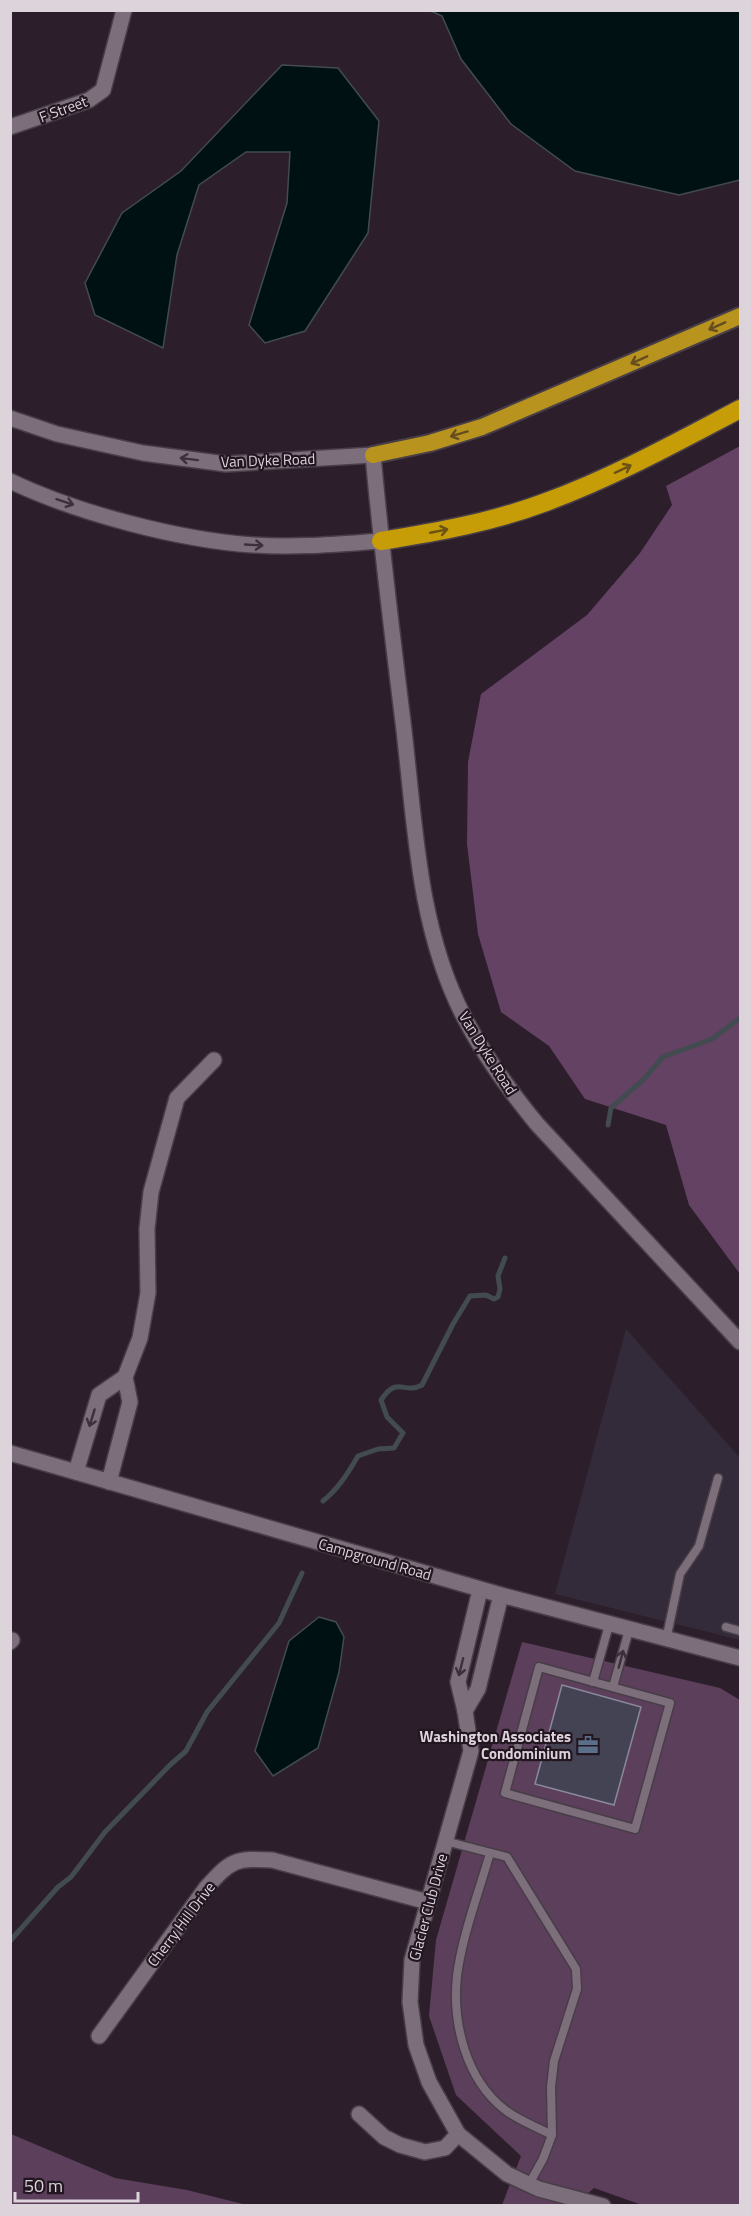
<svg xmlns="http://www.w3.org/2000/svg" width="751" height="2216" viewBox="0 0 751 2216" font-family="'Titillium Web',sans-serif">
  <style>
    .commercial { fill: #332a3a }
    .green { fill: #5c3f5b }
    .forest { fill: #644263 }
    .water { fill: #001114; stroke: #424b50; stroke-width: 1.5 }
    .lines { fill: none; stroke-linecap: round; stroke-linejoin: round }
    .stream { stroke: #424b50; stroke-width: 5 }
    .building { fill: #444354; stroke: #8a899c; stroke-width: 1.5 }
    .service-casing { stroke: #483e47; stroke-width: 11 }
    .minor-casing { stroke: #483e47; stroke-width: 18 }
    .tertiary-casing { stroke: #483e47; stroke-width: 18 }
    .secondary-casing { stroke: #483e47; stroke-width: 18 }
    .trunk-casing { stroke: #483e47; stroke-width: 20 }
    .motorway-casing { stroke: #483e47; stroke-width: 21 }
    .service { stroke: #7d6e7c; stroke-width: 8 }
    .minor { stroke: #7d6e7c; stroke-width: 15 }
    .tertiary { stroke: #7d6e7c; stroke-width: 15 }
    .secondary { stroke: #7d6e7c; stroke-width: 15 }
    .trunk { stroke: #b8931e; stroke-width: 16 }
    .motorway { stroke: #c69c07; stroke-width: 18 }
    .oneway { stroke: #664e20 }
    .oneway2 { stroke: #3d303c }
    .oneway3 { stroke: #6c5215 }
    .labels { text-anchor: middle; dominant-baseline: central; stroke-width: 4.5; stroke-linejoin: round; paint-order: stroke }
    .street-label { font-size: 15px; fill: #dcd3db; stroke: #221621 }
    .poi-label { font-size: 15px; font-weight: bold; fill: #dcd3db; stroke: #221621; text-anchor: end }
  </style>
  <rect width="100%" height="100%" fill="#2c1f2b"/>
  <!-- commercial -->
  <polygon class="commercial" points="626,1329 740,1458 740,1640 555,1594"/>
  <!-- green -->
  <g class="green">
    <polygon points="522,1642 720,1688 740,1700 740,2205 642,2205 594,2188 575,2205 502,2205 521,2156 456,2095 429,2016 436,1940"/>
    <polygon points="11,2134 115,2178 187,2190 247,2205 11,2205"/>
  </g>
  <!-- forest -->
  <polygon class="forest" points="740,446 740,1274 689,1205 666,1125 585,1099 549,1046 501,1012 478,934 467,844 468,762 481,694 587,615 640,553 672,505 666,486"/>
  <!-- water -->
  <g class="water">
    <polygon points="431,11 740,11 740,180 679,195 575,171 511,124 461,59 442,16"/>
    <polygon points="282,65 338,68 379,121 368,233 305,331 265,343 249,325 287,203 290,152 246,152 199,185 177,255 163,348 95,315 85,283 122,213 181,171"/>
    <polygon points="319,1617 336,1622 344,1637 339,1672 318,1748 273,1776 255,1751 289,1641"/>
  </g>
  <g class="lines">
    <!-- stream -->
    <g class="stream">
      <polyline points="608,1125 611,1108 643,1080 663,1057 712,1039 740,1018"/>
      <path d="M323,1501C339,1488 348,1473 358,1456L378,1449L394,1448L403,1433L387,1417L381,1400C398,1375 403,1395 422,1385L453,1324L470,1296L486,1295L494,1299L498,1297L500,1289L498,1276L505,1258"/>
      <polyline points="10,1941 58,1887 71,1877 105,1832 170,1765 186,1751 207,1712 279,1623 302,1573"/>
    </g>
  </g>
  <!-- building -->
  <polygon class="building" points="562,1685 641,1707 614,1805 535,1784"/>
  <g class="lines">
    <!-- service casing -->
    <g class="service-casing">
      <g id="service">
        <polyline points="726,1627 740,1631"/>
        <polyline points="666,1640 680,1574 699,1546 718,1478"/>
        <polygon points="539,1667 670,1703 635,1829 505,1793"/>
        <polyline points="593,1682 609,1625"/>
        <polyline points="613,1687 629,1630"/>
        <polyline points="445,1841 507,1857 576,1969 577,1989 554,2061 551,2087 552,2135 543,2159 529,2184"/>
        <path d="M490,1853C479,1892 462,1936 457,1976C452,2023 466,2079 504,2109C517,2120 537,2127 552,2135"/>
      </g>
    </g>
    <!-- minor casing -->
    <g class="minor-casing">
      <g id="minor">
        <polyline points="10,127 89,100 103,90 124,10"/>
        <polyline points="76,1472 99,1395 125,1377"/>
        <polyline points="109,1482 130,1402 125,1377 140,1338 148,1293 147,1229 151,1192 177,1098 214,1060"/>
        <polyline points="480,1590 458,1682 465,1711 478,1689 501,1595"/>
        <polyline points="10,1642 12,1640"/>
        <polyline points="465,1711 471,1751 412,1960 410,2002 416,2045 429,2082 458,2134 507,2174 539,2189 603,2206"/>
        <path d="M99,2036L206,1888C231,1860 235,1858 272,1860L428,1902"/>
        <polyline points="359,2114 384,2137 400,2145 425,2152 445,2148 458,2134"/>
      </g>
    </g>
    <!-- tertiary casing -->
    <g class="tertiary-casing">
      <g id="tertiary">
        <path d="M373,455C381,545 392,633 403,722C415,820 417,925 463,1015C483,1054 509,1090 537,1124L740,1342"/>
        <polyline points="10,1453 501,1595 740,1658"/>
      </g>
    </g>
    <!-- secondary casing -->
    <g class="secondary-casing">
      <g id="secondary">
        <polyline points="10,418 57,434 143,453 226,464 373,455"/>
        <path d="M10,481C77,513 179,540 253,545C296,548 338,544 381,541"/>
      </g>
    </g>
    <!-- trunk casing -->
    <g class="trunk-casing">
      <polyline id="trunk" points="373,455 430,443 482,427 740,316"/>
    </g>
    <!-- motorway casing -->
    <g class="motorway-casing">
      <path id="motorway" d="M381,541C437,532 493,522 546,502C614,477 677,442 740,409"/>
    </g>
    <!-- service -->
    <use href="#service" class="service"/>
    <!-- minor -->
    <use href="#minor" class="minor"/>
    <!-- tertiary -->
    <use href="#tertiary" class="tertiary"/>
    <!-- secondary -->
    <use href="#secondary" class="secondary"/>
    <!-- trunk -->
    <use href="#trunk" class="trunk"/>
    <!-- motorway -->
    <use href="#motorway" class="motorway"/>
  </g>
  <!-- one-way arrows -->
  <defs><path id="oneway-shaft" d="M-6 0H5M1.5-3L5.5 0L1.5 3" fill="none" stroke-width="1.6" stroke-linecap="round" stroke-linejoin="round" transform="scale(1.5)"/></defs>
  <g class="oneway">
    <use href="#oneway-shaft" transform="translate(717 326) rotate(156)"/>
    <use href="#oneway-shaft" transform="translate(639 360) rotate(156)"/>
    <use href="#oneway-shaft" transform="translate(459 434) rotate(163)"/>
  </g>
  <g class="oneway2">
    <use href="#oneway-shaft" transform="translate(189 459) rotate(-173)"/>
    <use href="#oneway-shaft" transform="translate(65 502) rotate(18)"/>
    <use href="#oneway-shaft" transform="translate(254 545) rotate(3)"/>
    <use href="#oneway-shaft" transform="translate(92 1418) rotate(107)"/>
    <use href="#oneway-shaft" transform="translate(621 1659) rotate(-75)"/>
    <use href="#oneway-shaft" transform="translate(461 1667) rotate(104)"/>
  </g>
  <g class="oneway3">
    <use href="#oneway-shaft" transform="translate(623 469) rotate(-25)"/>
    <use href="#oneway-shaft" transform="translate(439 531) rotate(-11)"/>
  </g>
  <!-- icons -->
  <defs>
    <g id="office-bare" transform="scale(1.62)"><path d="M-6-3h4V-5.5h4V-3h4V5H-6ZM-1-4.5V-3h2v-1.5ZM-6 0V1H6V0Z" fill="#5c6f8a" stroke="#221621" stroke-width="2.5" paint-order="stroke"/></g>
  </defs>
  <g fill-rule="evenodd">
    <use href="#office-bare" x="588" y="1745"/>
  </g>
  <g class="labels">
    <!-- street labels -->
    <g class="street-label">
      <text transform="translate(63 109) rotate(-20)">F Street</text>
      <text transform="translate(268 460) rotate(-2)">Van Dyke Road</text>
      <text transform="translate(488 1053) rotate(58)">Van Dyke Road</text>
      <text transform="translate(375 1559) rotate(16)">Campground Road</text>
      <text transform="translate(428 1907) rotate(-75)">Glacier Club Drive</text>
      <text transform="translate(181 1924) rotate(-53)">Cherry Hill Drive</text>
    </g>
    <!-- poi labels -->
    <g class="poi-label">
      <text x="571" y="1736">Washington Associates<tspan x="571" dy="17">Condominium</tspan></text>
    </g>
  </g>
  <!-- border -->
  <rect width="751" height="2216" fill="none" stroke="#dcd3db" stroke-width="24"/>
  <!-- scale -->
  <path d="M15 2192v9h123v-9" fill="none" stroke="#dcd3db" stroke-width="3"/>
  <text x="24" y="2192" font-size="18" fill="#dcd3db" stroke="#221621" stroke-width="4.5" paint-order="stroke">50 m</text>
</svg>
